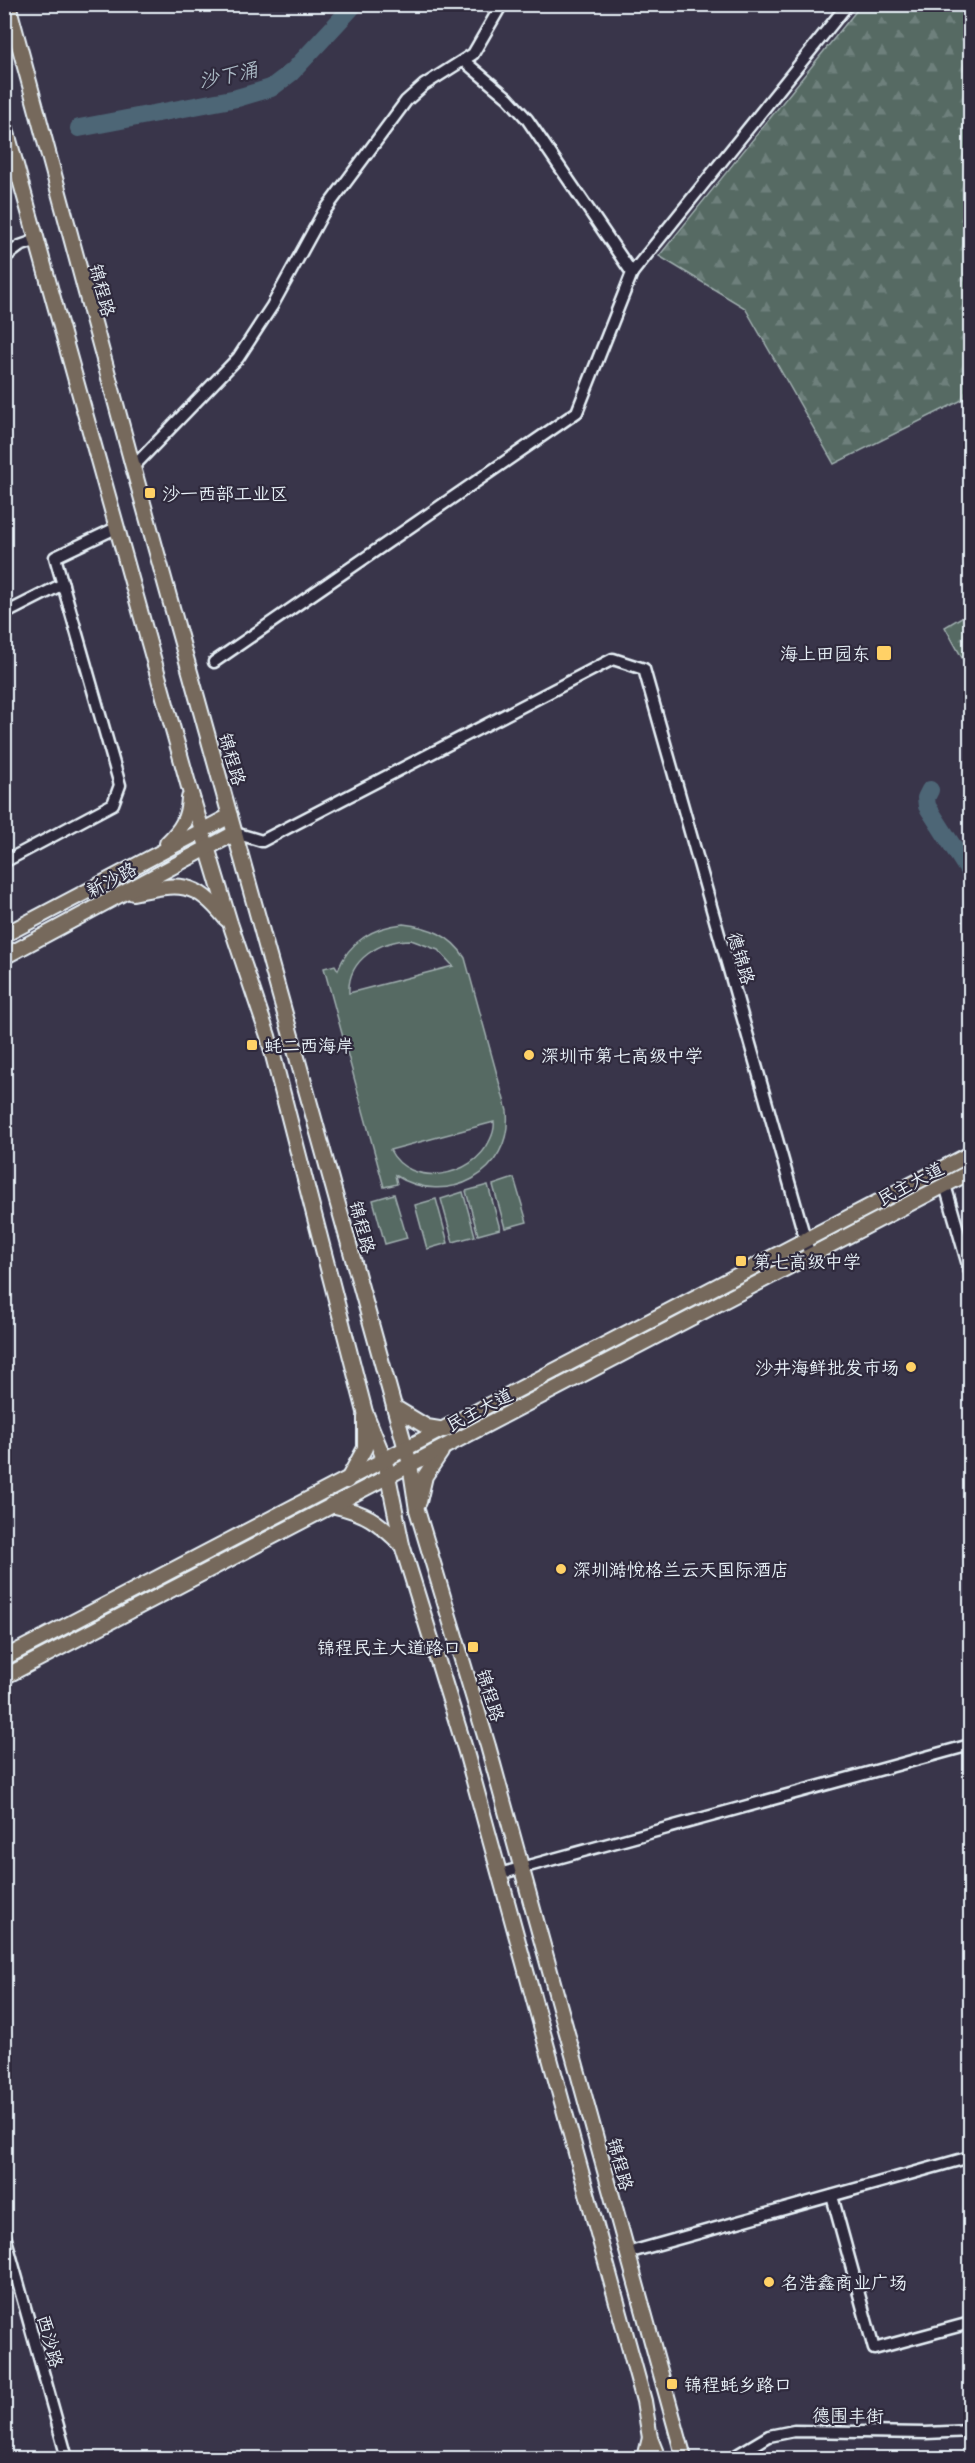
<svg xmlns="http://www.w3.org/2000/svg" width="975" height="2463" viewBox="0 0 975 2463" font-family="Mali,'LXGW WenKai TC',sans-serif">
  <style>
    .grass { fill: #566a64; stroke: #9faeae; stroke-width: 1.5; fill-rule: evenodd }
    .forest { fill: url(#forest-firs); stroke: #9faeae; stroke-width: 1.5 }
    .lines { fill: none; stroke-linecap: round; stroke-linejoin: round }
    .river { stroke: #4d6676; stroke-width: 18 }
    .minor-casing { stroke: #e8f1f8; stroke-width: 15 }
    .major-casing { stroke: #e8f1f8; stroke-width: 18 }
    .minor { stroke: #2f2a3d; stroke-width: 10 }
    .major { stroke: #76695c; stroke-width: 14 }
    .poi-dot { fill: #ffd166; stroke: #2f2a3d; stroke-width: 2 }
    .labels { text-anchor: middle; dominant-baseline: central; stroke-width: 4.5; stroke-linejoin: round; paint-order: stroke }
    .street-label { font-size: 18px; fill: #e8f1f8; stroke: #2f2a3d }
    .poi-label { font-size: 18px; fill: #e8f1f8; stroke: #2f2a3d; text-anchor: start }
    .water-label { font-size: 20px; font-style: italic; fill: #aab9c4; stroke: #2f2a3d }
  </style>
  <defs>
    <pattern id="forest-firs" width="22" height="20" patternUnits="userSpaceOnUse" patternTransform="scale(1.5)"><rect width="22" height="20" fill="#566a64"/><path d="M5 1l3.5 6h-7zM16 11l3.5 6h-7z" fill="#6e807b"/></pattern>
  </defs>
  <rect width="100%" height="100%" fill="#39354a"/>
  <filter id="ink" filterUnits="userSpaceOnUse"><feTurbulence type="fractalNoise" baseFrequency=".0167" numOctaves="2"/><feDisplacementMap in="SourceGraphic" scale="12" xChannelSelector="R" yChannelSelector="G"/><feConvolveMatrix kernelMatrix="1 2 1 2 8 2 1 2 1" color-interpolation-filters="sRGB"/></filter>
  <g filter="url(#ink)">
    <!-- grass -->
    <g class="grass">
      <path d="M403,924C429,927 451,935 465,958L507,1111C513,1174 446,1208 395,1175L397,1184L384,1187L324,968L335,965L338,970C349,941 374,927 403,924ZM411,940L438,950L453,966L349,993C347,959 381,940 411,940ZM494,1122C495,1129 493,1134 490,1140C473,1178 410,1189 390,1150Z"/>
      <polygon points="514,1178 527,1222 505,1228 493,1185"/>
      <polygon points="488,1185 500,1229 478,1235 466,1191"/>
      <polygon points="463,1192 475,1236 453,1242 441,1199"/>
      <polygon points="394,1194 407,1238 385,1244 373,1200"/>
      <polygon points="436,1199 448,1243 427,1249 415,1205"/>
    </g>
    <!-- forest -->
    <g class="forest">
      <polygon points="861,5 970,5 970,396 834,464 745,308 659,256"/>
      <polygon points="970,612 970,672 945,627"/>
    </g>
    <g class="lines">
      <!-- river -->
      <g class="river">
        <polyline points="79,128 237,98 271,88 292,72 355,4"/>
        <polyline points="930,790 926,798 927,806 970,873"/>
      </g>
      <!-- minor casing -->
      <g class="minor-casing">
        <g id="minor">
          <polyline points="4,258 20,246 37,240"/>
          <polyline points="632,273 848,4"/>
          <polyline points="133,467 238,358 272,306 323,213 406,101 424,85 473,54 502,4"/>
          <polyline points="4,614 63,584"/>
          <polyline points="214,662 577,412 632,273 527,119 508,98 464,61"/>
          <polyline points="235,833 262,841 613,659 644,669 810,1256"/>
          <polyline points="4,862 113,804 120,785 55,557 116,528"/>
          <polyline points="945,1185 970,1272"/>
          <polyline points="499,1874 970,1745"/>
          <polyline points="832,2196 874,2349 970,2323"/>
          <polyline points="4,2232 67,2458"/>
          <polyline points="627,2253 970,2157"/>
          <polyline points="732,2458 769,2436 794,2431 926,2433 970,2431"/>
        </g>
      </g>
      <!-- major casing -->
      <g class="major-casing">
        <g id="major">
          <polyline points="8,4 133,467 410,1464 417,1510 488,1746 684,2458"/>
          <polyline points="4,122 189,787 230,923 268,1036 365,1412 385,1461 402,1545 466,1752 644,2401 650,2438 658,2458"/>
          <path d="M167,843C182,829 188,818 189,798"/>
          <path d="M133,893C179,883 195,880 226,919"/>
          <polyline points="4,935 230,816"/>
          <polyline points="4,957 235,833"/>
          <polyline points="394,1407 427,1427 445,1430"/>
          <polyline points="347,1481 365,1448 365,1417"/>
          <polyline points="419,1502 425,1476 441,1452"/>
          <path d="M331,1505C367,1513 376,1520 402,1545"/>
          <polyline points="4,1658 970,1154"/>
          <polyline points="4,1677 970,1172"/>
          <polyline points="645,2458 650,2438"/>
        </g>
      </g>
      <!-- minor -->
      <use href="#minor" class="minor"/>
      <!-- major -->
      <use href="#major" class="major"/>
    </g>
  </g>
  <!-- markers -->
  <g class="poi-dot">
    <rect x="144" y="487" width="12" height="12" rx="3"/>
    <rect x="876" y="645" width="16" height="16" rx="3"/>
    <rect x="246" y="1039" width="12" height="12" rx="3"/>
    <circle cx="529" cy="1055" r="6"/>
    <rect x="735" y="1255" width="12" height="12" rx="3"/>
    <circle cx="911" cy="1367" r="6"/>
    <circle cx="561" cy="1569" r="6"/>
    <rect x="467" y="1641" width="12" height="12" rx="3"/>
    <circle cx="769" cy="2282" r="6"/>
    <rect x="666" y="2378" width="12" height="12" rx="3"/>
  </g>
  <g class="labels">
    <!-- street labels -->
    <g class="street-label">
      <text transform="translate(103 290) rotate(75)">锦程路</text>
      <text transform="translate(233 759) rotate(74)">锦程路</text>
      <text transform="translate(111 879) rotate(-28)">新沙路</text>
      <text transform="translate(742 958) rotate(74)">德锦路</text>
      <text transform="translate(910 1183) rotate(-28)">民主大道</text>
      <text transform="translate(363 1227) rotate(75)">锦程路</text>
      <text transform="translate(479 1409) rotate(-28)">民主大道</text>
      <text transform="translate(491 1695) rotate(73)">锦程路</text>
      <text transform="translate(621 2164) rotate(75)">锦程路</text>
      <text transform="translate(51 2341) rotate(75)">西沙路</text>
      <text transform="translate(848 2415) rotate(1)">德围丰街</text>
    </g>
    <!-- poi labels -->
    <g class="poi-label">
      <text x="162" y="493">沙一西部工业区</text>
      <text x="870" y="653" text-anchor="end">海上田园东</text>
      <text x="264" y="1045">蚝二西海岸</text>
      <text x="541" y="1055">深圳市第七高级中学</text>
      <text x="753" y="1261">第七高级中学</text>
      <text x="899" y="1367" text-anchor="end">沙井海鲜批发市场</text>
      <text x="573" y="1569">深圳澔悦格兰云天国际酒店</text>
      <text x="461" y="1647" text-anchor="end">锦程民主大道路口</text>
      <text x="781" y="2282">名浩鑫商业广场</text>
      <text x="684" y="2384">锦程蚝乡路口</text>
    </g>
    <!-- water labels -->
    <g class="water-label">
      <text transform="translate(228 74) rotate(-12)">沙下涌</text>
    </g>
  </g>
  <!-- margin -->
  <rect width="975" height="2463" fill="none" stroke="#2f2a3d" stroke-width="24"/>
  <rect x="12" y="12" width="951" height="2439" fill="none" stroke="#e8f1f8" stroke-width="2" filter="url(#ink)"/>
</svg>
